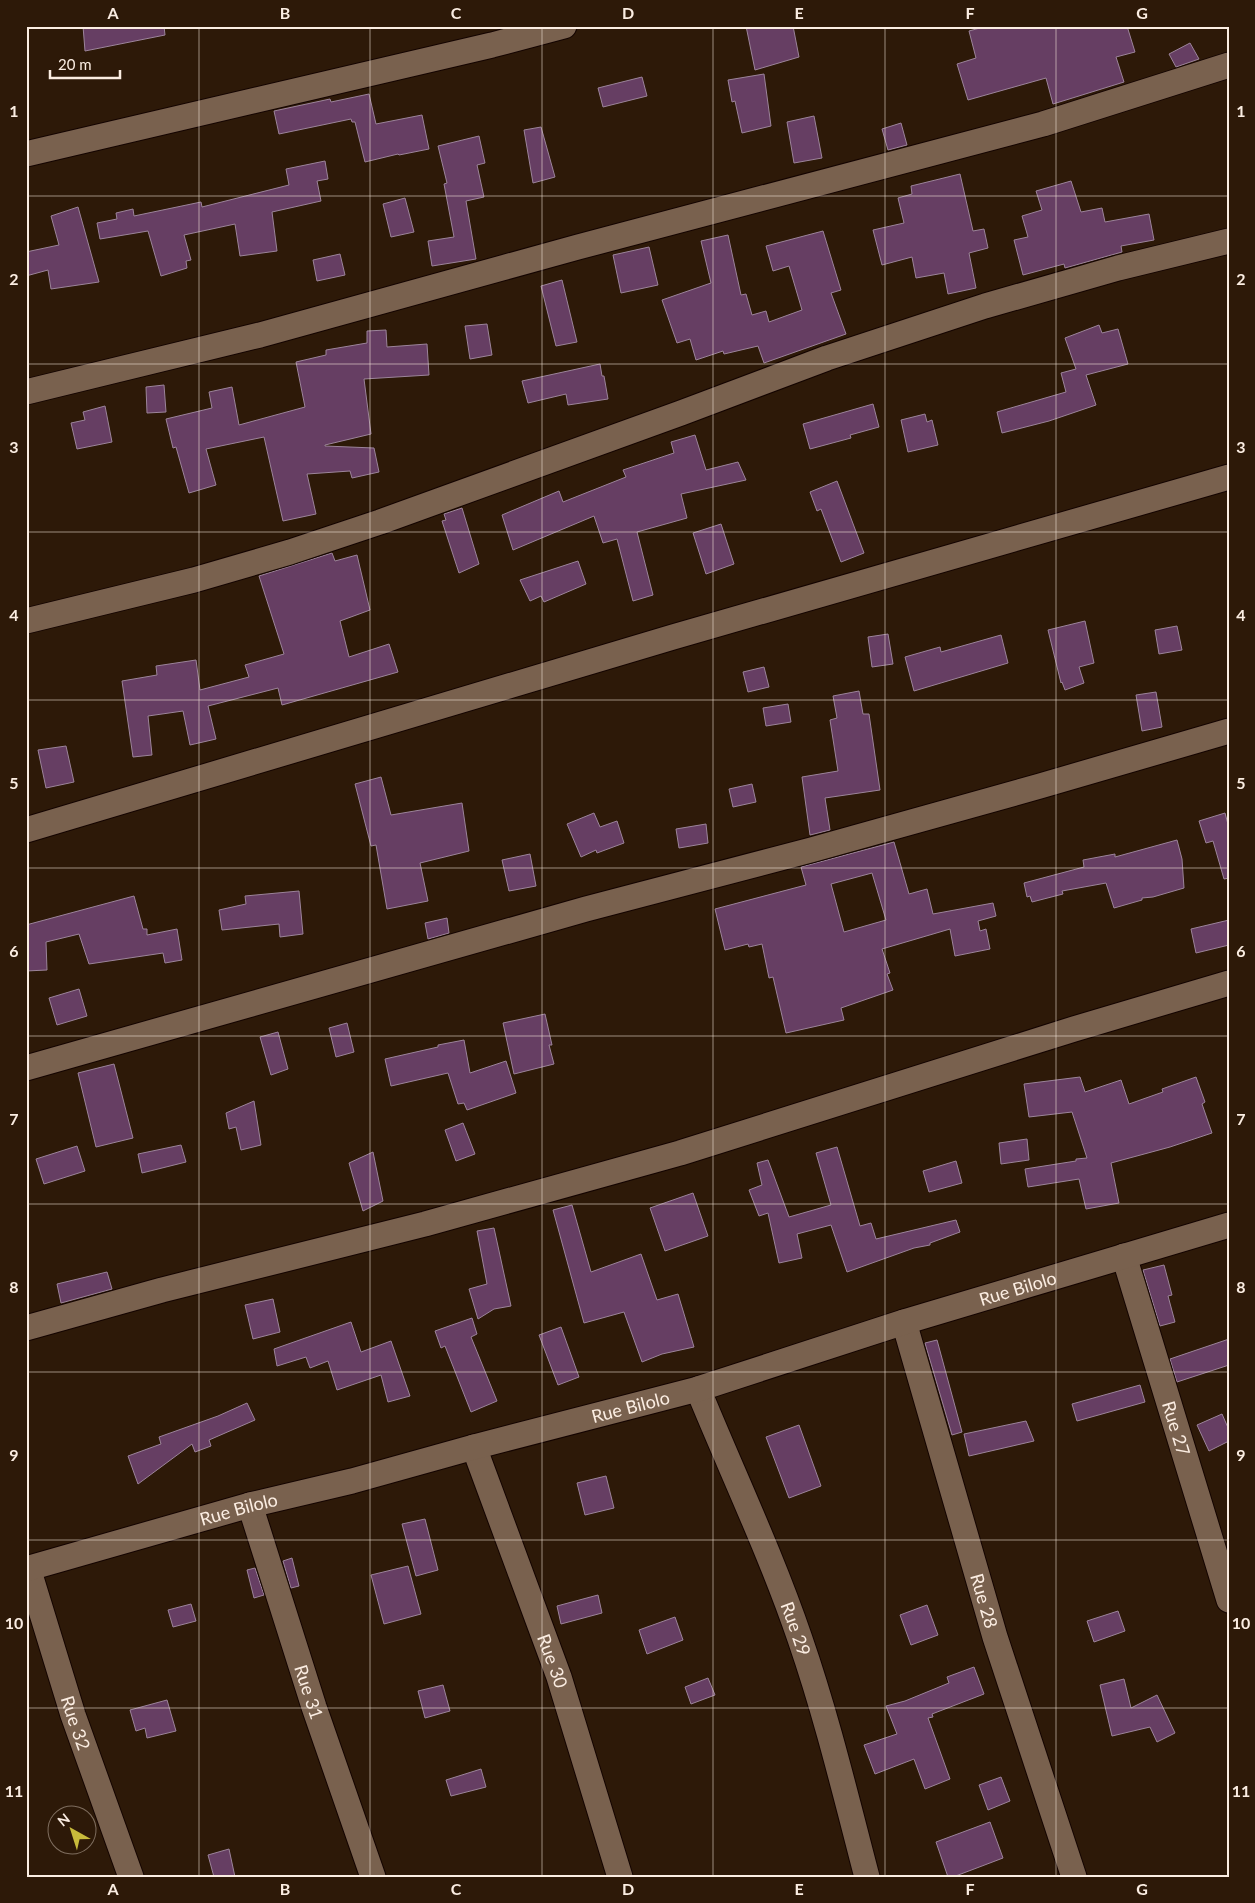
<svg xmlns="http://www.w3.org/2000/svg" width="1255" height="1903" viewBox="0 0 1255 1903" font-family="Lato,sans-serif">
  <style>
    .building { fill: #663e63; stroke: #9c849a; fill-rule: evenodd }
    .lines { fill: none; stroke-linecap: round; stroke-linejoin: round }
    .street-casing { stroke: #140400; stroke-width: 27 }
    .street { stroke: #79614e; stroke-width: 25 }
    .grid { fill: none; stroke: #fbede2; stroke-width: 1; stroke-opacity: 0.55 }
    .labels { text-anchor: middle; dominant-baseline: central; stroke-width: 4.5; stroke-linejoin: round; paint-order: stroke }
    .street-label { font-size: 18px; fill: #fbede2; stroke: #2d1908 }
    .neatline { fill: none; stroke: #fbede2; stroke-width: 2 }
    .grid-label { font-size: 16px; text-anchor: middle; font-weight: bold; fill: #fbede2 }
  </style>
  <rect width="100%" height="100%" fill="#2d1908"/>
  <!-- building -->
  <g class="building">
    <polygon points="83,26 164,26 165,35 85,51"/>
    <polygon points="746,26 793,26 799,57 755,70"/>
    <polygon points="987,26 1127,26 1135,52 1116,57 1124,82 1053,104 1046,78 968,100 957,64 976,58 969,31"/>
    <polygon points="1190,43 1199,59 1176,67 1169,54"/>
    <polygon points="764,74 771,126 742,133 735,101 732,102 728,80"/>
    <polygon points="642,77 647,96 603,107 598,88"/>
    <polygon points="369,94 376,124 422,115 429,149 399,155 398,154 365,162 355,122 352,122 351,119 279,134 274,111 330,99 331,102"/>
    <polygon points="814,116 822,158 794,163 787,122"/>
    <polygon points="901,123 907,145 888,150 882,129"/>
    <polygon points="541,127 555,177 533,183 524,130"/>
    <polygon points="479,136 485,163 477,165 484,197 466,201 476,259 432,266 428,241 454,237 444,184 447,183 438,146"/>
    <polygon points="325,161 328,179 317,181 321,201 272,212 277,251 240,256 235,224 184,235 191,260 186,261 187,268 161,276 148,231 100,239 97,223 117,219 116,213 133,209 134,216 201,202 202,207 289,185 286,169"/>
    <polygon points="960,174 973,231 984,229 988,248 969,253 976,288 948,294 944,273 916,278 912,257 882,265 873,230 904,223 898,198 912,194 911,186"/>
    <polygon points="1071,181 1081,212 1102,208 1105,222 1149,214 1154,240 1121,246 1122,252 1065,268 1064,264 1023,275 1014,240 1028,237 1022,216 1042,210 1036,191"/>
    <polygon points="405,198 414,232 391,237 383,204"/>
    <polygon points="78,207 99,282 51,289 48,270 26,276 26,252 59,245 51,216"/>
    <polygon points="823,231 841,290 831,293 846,334 764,363 758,346 724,354 723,351 696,360 690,339 677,343 662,300 711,283 701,241 728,235 741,295 746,294 752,315 766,311 769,322 802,310 789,266 773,271 766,246"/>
    <polygon points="649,247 658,285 621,293 613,255"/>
    <polygon points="340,254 345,275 317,281 313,260"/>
    <polygon points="562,280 577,342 556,346 541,286"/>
    <polygon points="487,324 492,355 470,359 465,326"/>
    <polygon points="1099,325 1102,333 1118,329 1128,364 1086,375 1096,405 1049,421 1002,433 997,412 1066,392 1061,373 1076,369 1065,338"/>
    <polygon points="386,330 387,347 427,344 429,375 364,379 371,434 325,445 325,446 374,448 379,472 352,478 350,471 307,474 316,514 283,521 264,437 206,449 216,485 189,493 176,447 173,448 166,419 212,408 209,392 232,387 239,425 305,407 296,362 326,355 326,350 367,343 367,331"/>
    <polygon points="600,364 602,376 604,376 608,399 568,405 566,394 528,403 522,381"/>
    <polygon points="164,385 166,412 147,413 146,387"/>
    <polygon points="873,404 879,427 850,435 851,438 810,449 803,424"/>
    <polygon points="105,406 112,442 77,449 71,423 85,420 83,412"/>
    <polygon points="925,414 927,422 932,420 938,445 908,452 901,420"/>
    <polygon points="695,435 706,470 738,462 746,480 681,494 687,518 637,532 653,595 633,601 617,539 603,543 594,516 513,550 502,515 559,491 563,502 626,477 623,470 674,453 671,442"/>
    <polygon points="837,481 864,553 841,562 821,509 817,511 810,492"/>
    <polygon points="462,508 479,564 459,573 442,521 446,520 444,514"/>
    <polygon points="721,524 734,564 706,574 693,533"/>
    <polygon points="332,553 335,561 357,555 370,610 340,621 349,657 389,644 398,672 282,705 278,688 208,706 216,739 190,745 183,711 148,716 152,755 133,757 122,681 157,675 156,666 196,660 200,690 249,677 245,665 284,654 259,576"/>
    <polygon points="578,561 586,584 544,602 541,596 530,601 520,580"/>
    <polygon points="1085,621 1094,663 1079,667 1084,683 1065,690 1062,682 1061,683 1048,630"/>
    <polygon points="1177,626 1182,650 1159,654 1155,630"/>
    <polygon points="888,634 893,664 872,667 868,637"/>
    <polygon points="1001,635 1008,663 914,691 905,657 940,647 941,652"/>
    <polygon points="764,667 769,687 748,692 743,672"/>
    <polygon points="859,691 863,714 869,714 880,790 825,798 830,830 810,835 802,777 838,771 830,720 837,718 833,696"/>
    <polygon points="1156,692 1162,727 1142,731 1136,695"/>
    <polygon points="788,704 791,722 766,726 763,708"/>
    <polygon points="66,746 74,782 46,788 38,750"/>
    <polygon points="381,777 391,815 462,803 469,851 420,863 428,901 387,909 376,845 371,846 355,784"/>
    <polygon points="752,784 756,802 733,807 729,789"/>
    <polygon points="594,813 600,827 617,821 624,843 597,853 596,850 581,857 567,824"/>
    <polygon points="1225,813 1229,828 1229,878 1224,879 1213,841 1206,843 1199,821"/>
    <polygon points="706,824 708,843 679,848 676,829"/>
    <polygon points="1177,840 1182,859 1184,888 1153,897 1142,898 1142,900 1114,908 1106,883 1062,891 1063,894 1032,902 1030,896 1027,897 1024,883 1084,867 1083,860 1115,854 1115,857"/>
    <path d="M894,842L909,894L927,889L933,914L993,903L996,916L978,921L980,931L986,929L990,949L955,956L950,929L882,949L890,973L887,974L893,990L841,1008L844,1020L786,1033L773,977L769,978L762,944L749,947L748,944L725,950L715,909L806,885L801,867ZM872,873L886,920L844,932L831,884Z"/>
    <polygon points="530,854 536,886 509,891 502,860"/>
    <polygon points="299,891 303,934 280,937 279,924 222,930 219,910 246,904 245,896"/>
    <polygon points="134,896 143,929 147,929 147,935 177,929 182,960 165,963 163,953 89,964 79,934 46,942 47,970 26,971 26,925"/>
    <polygon points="447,918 449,933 428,939 425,923"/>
    <polygon points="1229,920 1229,945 1196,953 1191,929"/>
    <polygon points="79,989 87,1016 57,1025 49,998"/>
    <polygon points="545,1014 552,1045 549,1045 554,1064 514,1074 503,1023"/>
    <polygon points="347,1023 354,1052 336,1057 329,1028"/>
    <polygon points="278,1032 288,1069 271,1075 260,1037"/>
    <polygon points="464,1040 470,1073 506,1061 516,1093 467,1110 464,1103 458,1104 448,1073 391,1086 385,1059 438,1047 438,1045"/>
    <polygon points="114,1064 133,1138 96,1147 78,1073"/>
    <polygon points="1080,1077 1085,1092 1121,1080 1129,1104 1163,1092 1162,1089 1196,1077 1205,1102 1202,1104 1212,1133 1170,1147 1111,1163 1119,1203 1086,1209 1079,1179 1028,1187 1025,1169 1076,1161 1076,1159 1087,1158 1072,1112 1029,1117 1024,1084"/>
    <polygon points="254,1101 261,1145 241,1150 236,1127 229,1129 226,1113"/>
    <polygon points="463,1123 475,1154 456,1161 445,1130"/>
    <polygon points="1027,1139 1029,1160 1001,1164 999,1143"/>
    <polygon points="181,1145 186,1162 142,1173 138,1154"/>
    <polygon points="77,1146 85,1171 44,1184 36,1159"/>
    <polygon points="837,1147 860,1226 871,1223 876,1239 956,1220 960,1232 930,1243 930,1245 914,1248 847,1272 831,1225 797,1234 802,1258 779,1263 768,1213 759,1216 749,1190 762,1185 757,1163 768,1160 789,1217 831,1205 816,1153"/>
    <polygon points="373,1152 383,1201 363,1211 349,1163"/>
    <polygon points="956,1161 962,1183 929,1192 923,1171"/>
    <polygon points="693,1193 708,1236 665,1251 650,1208"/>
    <polygon points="572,1205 591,1272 641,1254 657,1300 678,1294 694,1347 662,1354 642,1362 624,1312 584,1323 553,1210"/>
    <polygon points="494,1228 511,1306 494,1309 478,1319 469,1289 487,1284 477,1231"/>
    <polygon points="1164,1265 1172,1295 1168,1296 1175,1322 1160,1326 1143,1270"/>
    <polygon points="107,1272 112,1289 61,1303 57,1284"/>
    <polygon points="273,1299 280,1332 253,1339 245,1305"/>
    <polygon points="472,1318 477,1334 471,1337 497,1401 471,1412 445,1346 441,1348 435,1331"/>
    <polygon points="351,1322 361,1352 391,1341 410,1396 388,1402 381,1375 337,1390 328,1361 310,1368 306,1357 277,1366 274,1349"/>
    <polygon points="561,1327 579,1377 558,1385 539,1335"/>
    <polygon points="1229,1339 1229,1365 1177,1382 1170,1359"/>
    <polygon points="937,1340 962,1432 952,1435 925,1343"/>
    <polygon points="1140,1385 1145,1402 1077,1421 1072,1404"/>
    <polygon points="247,1403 255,1420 209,1440 211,1446 195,1452 192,1444 138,1484 128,1456 161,1444 159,1437 218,1416"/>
    <polygon points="1222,1414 1229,1430 1229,1441 1209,1451 1197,1425"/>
    <polygon points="1026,1421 1034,1441 969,1456 964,1434"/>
    <polygon points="799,1425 821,1486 789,1498 766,1437"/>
    <polygon points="606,1476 614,1508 585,1515 577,1483"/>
    <polygon points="425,1519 438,1570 416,1576 402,1524"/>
    <polygon points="292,1558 299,1586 291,1588 283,1561"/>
    <polygon points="408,1566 421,1614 384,1624 371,1575"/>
    <polygon points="255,1568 264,1595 254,1598 247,1570"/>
    <polygon points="598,1595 602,1613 561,1624 557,1606"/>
    <polygon points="191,1604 196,1621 173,1627 168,1610"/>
    <polygon points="927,1605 938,1635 911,1645 900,1615"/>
    <polygon points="1118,1611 1125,1631 1094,1642 1087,1621"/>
    <polygon points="675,1617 683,1640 647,1654 639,1630"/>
    <polygon points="974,1667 984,1694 932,1714 933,1717 928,1718 950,1779 925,1789 914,1759 875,1774 864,1745 897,1734 886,1706 905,1701 949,1683 947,1677"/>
    <polygon points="708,1678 715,1695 691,1704 685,1687"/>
    <polygon points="1124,1679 1131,1708 1157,1695 1175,1733 1157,1742 1150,1727 1112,1736 1100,1685"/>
    <polygon points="443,1685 450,1711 425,1718 418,1691"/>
    <polygon points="167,1700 176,1731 147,1738 145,1728 136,1731 130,1710"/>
    <polygon points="481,1769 486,1787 451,1796 446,1780"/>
    <polygon points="1001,1777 1010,1801 988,1810 979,1785"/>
    <polygon points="990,1822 1003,1858 953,1877 948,1877 936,1842"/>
    <polygon points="229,1849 235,1877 214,1877 208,1855"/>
  </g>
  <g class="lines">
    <!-- street casing -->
    <g class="street-casing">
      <g id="street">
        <polyline points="26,154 492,45 564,26"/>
        <polyline points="26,392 260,335 578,247 1043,124 1229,65"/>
        <polyline points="26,621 194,580 290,552 380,522 681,413 827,358 985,306 1118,268 1229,241"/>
        <polyline points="26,830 673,637 1229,477"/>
        <polyline points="26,1068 586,909 811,850 1040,786 1229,731"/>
        <path id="s1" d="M1124,1256L1229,1600"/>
        <path id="s2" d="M904,1322L995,1637L1074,1877"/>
        <polyline points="26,1328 162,1290 425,1224 680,1153 1074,1029 1229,983"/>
        <path id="s3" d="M698,1389C732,1472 771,1554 800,1639C827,1717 846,1797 867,1877"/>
        <path id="s4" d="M474,1447L559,1677L620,1877"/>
        <path id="s5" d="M250,1505L314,1707L373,1877"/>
        <path id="s6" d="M28,1568L73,1715L131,1877"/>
        <path id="s7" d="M26,1569L250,1505L352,1481L474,1447L698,1389L904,1322L1229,1225"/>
      </g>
    </g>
    <!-- street -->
    <use href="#street" class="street"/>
  </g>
  <!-- grid -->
  <path class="grid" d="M199,26V1877M370,26V1877M542,26V1877M713,26V1877M885,26V1877M1056,26V1877M26,196H1229M26,364H1229M26,532H1229M26,700H1229M26,868H1229M26,1036H1229M26,1204H1229M26,1372H1229M26,1540H1229M26,1708H1229"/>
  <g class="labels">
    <!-- street labels -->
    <g class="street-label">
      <text stroke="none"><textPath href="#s7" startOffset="1031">Rue Bilolo</textPath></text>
      <text stroke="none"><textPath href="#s7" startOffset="626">Rue Bilolo</textPath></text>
      <text stroke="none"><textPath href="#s1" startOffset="180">Rue 27</textPath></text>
      <text stroke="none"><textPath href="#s7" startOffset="221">Rue Bilolo</textPath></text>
      <text stroke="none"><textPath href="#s2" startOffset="290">Rue 28</textPath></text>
      <text stroke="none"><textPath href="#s3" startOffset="259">Rue 29</textPath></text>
      <text stroke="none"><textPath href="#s4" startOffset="228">Rue 30</textPath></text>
      <text stroke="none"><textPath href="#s5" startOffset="196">Rue 31</textPath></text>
      <text stroke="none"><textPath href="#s6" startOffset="162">Rue 32</textPath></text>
    </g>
  </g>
  <!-- border -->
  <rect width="1255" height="1903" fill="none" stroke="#2d1908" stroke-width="55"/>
  <!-- north arrow -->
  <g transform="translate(72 1830) rotate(321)"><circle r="24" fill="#2d1908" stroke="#7f6e5f"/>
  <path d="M0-4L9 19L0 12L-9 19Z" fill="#c8bb3b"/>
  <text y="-8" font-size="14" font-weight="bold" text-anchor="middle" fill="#fbede2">N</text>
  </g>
  <!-- scale -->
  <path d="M50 70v8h70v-8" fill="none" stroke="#fbede2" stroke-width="2.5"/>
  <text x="58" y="70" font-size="15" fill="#fbede2" stroke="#2d1908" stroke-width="4" paint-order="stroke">20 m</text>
  <rect x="28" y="28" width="1200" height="1848" class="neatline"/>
  <g class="grid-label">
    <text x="113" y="19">A</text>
    <text x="285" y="19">B</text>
    <text x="456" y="19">C</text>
    <text x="628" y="19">D</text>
    <text x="799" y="19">E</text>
    <text x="970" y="19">F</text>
    <text x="1142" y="19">G</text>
    <text x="14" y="117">1</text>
    <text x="1241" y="117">1</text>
    <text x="14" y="285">2</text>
    <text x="1241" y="285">2</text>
    <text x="14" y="453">3</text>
    <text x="1241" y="453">3</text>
    <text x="14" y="621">4</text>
    <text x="1241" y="621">4</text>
    <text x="14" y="789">5</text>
    <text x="1241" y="789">5</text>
    <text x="14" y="957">6</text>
    <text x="1241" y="957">6</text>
    <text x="14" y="1125">7</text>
    <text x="1241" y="1125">7</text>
    <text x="14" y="1293">8</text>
    <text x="1241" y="1293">8</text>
    <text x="14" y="1461">9</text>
    <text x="1241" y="1461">9</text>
    <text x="14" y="1629">10</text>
    <text x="1241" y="1629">10</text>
    <text x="14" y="1797">11</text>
    <text x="1241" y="1797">11</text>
    <text x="113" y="1895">A</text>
    <text x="285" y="1895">B</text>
    <text x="456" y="1895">C</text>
    <text x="628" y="1895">D</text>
    <text x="799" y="1895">E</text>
    <text x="970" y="1895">F</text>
    <text x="1142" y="1895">G</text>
  </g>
</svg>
